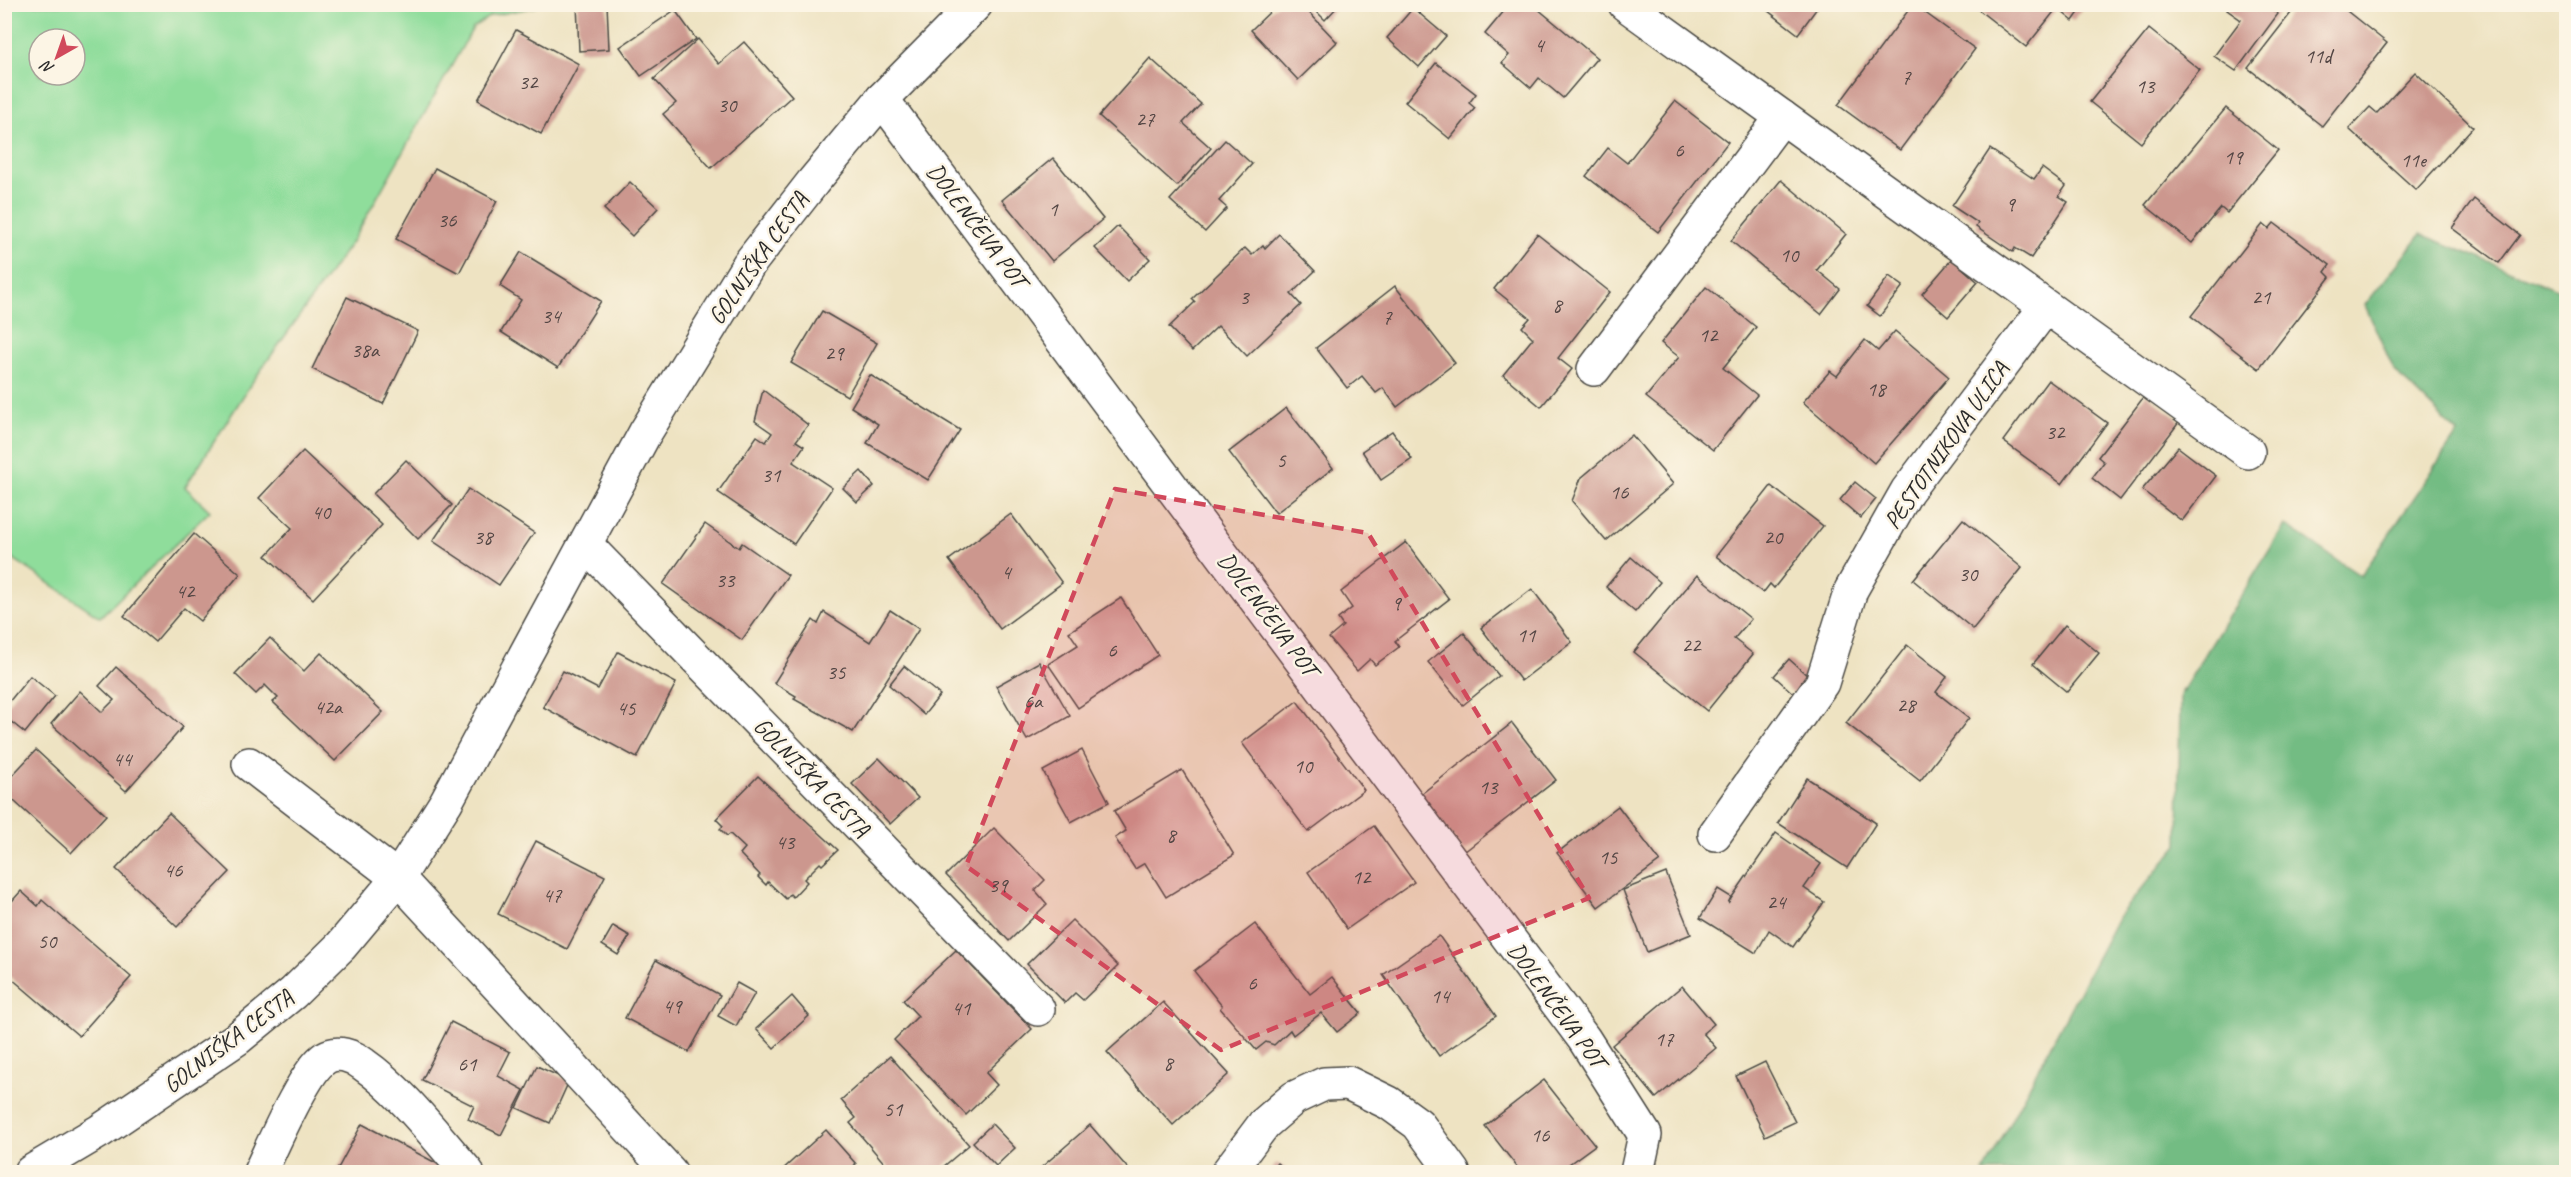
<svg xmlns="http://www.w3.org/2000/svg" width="2571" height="1177" viewBox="0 0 2571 1177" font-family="Caveat,sans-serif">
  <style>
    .green { fill: #8fdd9b; stroke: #5d8463; stroke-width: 1.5; fill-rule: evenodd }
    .forest { fill: #73bc83; stroke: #4f7457; stroke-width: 1.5 }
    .building { fill: #cc978e }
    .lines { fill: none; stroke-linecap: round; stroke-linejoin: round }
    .minor-casing { stroke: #484742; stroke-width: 36 }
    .major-casing { stroke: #484742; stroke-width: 36 }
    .minor { stroke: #fff; stroke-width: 33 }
    .major { stroke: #fff; stroke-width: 33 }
    .marked { fill: #d1495b; fill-opacity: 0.2; stroke: #d1495b; stroke-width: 4.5; stroke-dasharray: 12 8; stroke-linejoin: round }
    .labels { text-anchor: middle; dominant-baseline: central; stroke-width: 5; stroke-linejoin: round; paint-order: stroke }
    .number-label { font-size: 21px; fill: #534644 }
    .street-label { font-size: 24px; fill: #2b2b2b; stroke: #fcf5e5 }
  </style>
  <rect width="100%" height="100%" fill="#fcf5e5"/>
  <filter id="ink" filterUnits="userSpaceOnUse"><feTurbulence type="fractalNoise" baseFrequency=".0167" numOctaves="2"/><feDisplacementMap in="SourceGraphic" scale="12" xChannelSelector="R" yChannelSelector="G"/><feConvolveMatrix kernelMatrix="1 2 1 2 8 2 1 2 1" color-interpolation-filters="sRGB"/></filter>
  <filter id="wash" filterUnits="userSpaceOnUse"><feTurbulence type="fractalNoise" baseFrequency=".008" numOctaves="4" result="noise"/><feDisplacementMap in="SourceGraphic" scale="24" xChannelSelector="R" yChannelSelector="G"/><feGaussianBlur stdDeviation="1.35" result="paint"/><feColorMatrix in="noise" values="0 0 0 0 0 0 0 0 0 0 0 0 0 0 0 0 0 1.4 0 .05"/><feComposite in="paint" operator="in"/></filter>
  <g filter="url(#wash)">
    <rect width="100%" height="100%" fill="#eee3c2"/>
    <!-- green -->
    <path class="green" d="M468,4L478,10L482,5H536V7L490,16L473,28L353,240L251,384L185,487L210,511L100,617L5,553V5ZM39,39H75V75H39Z"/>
    <!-- forest -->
    <polygon class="forest" points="2421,234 2559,291 2566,286 2566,1172 1984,1172 2119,916 2178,845 2180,695 2285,525 2361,576 2458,433 2394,370 2365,305"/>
    <g id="blocks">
      <!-- building -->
      <g class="building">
        <polygon points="577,4 607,4 609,49 579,51"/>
        <polygon points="1278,4 1301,4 1337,42 1298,80 1251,30"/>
        <polygon points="1309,4 1340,4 1325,20"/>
        <polygon points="1510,4 1532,4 1597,58 1563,98 1539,78 1531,88 1502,63 1509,55 1485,34"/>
        <polygon points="1759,4 1820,4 1798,34"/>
        <polygon points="1913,4 1975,49 1900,150 1838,105"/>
        <polygon points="1971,4 2085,4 2073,21 2057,8 2026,47"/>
        <polygon points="2231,4 2264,4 2278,14 2236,71 2214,56 2241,20 2227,10"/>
        <polygon points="2298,4 2338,4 2387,43 2322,126 2248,68"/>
        <polygon points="1413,8 1446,36 1419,67 1387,38"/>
        <polygon points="675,10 696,39 641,76 620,47"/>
        <polygon points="2149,29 2200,70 2141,143 2090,102"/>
        <polygon points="516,30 579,64 541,134 478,100"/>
        <polygon points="698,39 719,64 744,42 792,96 711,168 663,114 676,103 654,79"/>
        <polygon points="1150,58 1201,104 1183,123 1211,148 1177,186 1099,116"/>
        <polygon points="1436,63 1476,94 1469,103 1475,108 1450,139 1405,102"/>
        <polygon points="2415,72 2473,127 2416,190 2349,129 2370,107 2377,113"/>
        <polygon points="1675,101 1728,142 1658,232 1586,176 1608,148 1627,163"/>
        <polygon points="2226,108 2278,150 2227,213 2221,208 2192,243 2145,205"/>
        <polygon points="1225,140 1252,164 1219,201 1227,208 1205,232 1170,200"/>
        <polygon points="1990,149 2034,179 2042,168 2066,186 2059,196 2068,202 2031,258 2015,248 2013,252 1976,227 1978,223 1952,206"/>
        <polygon points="1053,158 1103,219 1052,261 1002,200"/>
        <polygon points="435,168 497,201 459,273 396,239"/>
        <polygon points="1781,180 1846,234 1817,270 1840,289 1821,314 1731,241"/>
        <polygon points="630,182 658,208 632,236 604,209"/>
        <polygon points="2474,199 2520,235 2499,263 2452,228"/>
        <polygon points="2274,223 2330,265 2325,272 2330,277 2259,369 2191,316 2263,224 2269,229"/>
        <polygon points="1118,226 1150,259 1127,281 1095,248"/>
        <polygon points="1279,234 1315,271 1291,294 1301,305 1247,356 1218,326 1192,351 1169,327 1195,302 1192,299 1245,248 1252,255 1263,245 1265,248"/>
        <polygon points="1537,234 1610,292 1558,358 1572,369 1541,407 1503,375 1533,338 1522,327 1530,318 1494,289"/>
        <polygon points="521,252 601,301 558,368 501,332 521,300 500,286"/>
        <polygon points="1952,259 1978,282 1948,317 1922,294"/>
        <polygon points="1889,276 1903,286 1880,316 1867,306"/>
        <polygon points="1395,286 1455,363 1397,407 1383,388 1376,393 1362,376 1347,388 1316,348"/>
        <polygon points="1706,287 1756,327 1723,368 1757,395 1713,450 1646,397 1679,357 1661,343"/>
        <polygon points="347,297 418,331 383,404 312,369"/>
        <polygon points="822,311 877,343 847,396 791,363"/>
        <polygon points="1895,331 1949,377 1874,463 1803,402 1830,371 1837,376 1865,340 1878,351"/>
        <polygon points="870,375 960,430 928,480 867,443 878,424 851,407"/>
        <polygon points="2048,380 2107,423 2062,484 2003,441"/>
        <polygon points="763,390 808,425 796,441 804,446 793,462 832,488 794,544 718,492 757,436 766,442 772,433 755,421"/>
        <polygon points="2146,394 2180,421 2120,500 2092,478 2104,462 2098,457"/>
        <polygon points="1286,408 1333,468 1276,513 1229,452"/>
        <polygon points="1392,431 1412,459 1381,480 1362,451"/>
        <polygon points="1632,435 1673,484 1606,541 1572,501 1581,478"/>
        <polygon points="2178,447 2216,476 2182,521 2142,490"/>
        <polygon points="303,451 382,525 313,599 266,556 292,528 259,498"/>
        <polygon points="406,460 452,505 418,539 373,494"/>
        <polygon points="861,471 874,486 857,502 843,488"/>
        <polygon points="1855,482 1876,499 1861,518 1840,500"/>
        <polygon points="1771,486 1823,526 1774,588 1770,584 1763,593 1716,556"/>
        <polygon points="468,489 534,533 499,585 433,541"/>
        <polygon points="1011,514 1062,583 1000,629 949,560"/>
        <polygon points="1963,519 2022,568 1973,629 1913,580"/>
        <polygon points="705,524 739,548 742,543 788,575 742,640 663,584"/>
        <polygon points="194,534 240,574 200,621 184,608 155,642 124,616"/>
        <polygon points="1406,542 1449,599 1395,641 1399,647 1375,665 1370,659 1357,671 1329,638 1343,626 1338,619 1352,608 1341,592"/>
        <polygon points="1631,557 1660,582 1635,612 1606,587"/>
        <polygon points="1697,575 1751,619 1734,639 1753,654 1707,711 1634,652"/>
        <polygon points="1532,589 1572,642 1521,681 1481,628"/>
        <polygon points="1121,598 1158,655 1078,708 1048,664 1078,645 1069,632"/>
        <polygon points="890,610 919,629 853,732 794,699 796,696 774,683 813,620 818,624 824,612 870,642"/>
        <polygon points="2065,625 2099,653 2067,692 2033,664"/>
        <polygon points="1464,633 1499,676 1463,705 1428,662"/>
        <polygon points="270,638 304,671 321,653 383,712 335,761 273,702 278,698 265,685 256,694 235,674"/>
        <polygon points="1907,645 1947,677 1936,692 1969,718 1920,781 1846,723"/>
        <polygon points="618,652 676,683 637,758 543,707 563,671 598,689"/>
        <polygon points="1789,659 1810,678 1795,695 1774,676"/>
        <polygon points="1039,662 1070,716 1027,740 996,686"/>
        <polygon points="904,666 940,695 924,715 889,685"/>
        <polygon points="116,667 183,727 126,791 51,724 80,691 102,712 114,700 99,686"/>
        <polygon points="30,676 55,696 25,733 4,716 4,708"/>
        <polygon points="1297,701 1364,790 1308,832 1242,743"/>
        <polygon points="1512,723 1556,780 1464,852 1420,795"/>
        <polygon points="36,750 106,815 71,853 4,792 4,784"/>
        <polygon points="1082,750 1109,802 1071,822 1043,771"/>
        <polygon points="879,758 918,798 890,824 852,784"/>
        <polygon points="1182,770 1234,855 1166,897 1145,863 1135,869 1115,838 1126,831 1114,811"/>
        <polygon points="758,776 838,850 822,865 820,863 804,879 807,882 793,897 790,894 786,899 768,882 766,885 758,877 760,875 740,854 745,848 730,834 727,836 720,829 723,826 716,819"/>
        <polygon points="1807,778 1876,823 1847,868 1778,823"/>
        <polygon points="1618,806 1660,861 1598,907 1557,853"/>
        <polygon points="169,813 230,872 177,927 116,869"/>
        <polygon points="1374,826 1414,882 1347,929 1308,872"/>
        <polygon points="994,828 1045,880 1035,890 1047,904 1009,941 946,875"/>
        <polygon points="1776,833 1821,864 1804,888 1824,902 1793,947 1769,930 1756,953 1700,918 1718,889 1731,897 1728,903"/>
        <polygon points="536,841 605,876 567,949 498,914"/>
        <polygon points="1666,873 1691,934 1647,952 1623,890"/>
        <polygon points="21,891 38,906 42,900 131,977 79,1036 4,972 4,910"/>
        <polygon points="1072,920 1118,966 1083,1000 1075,993 1065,1003 1027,964"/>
        <polygon points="1255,924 1310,994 1332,977 1361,1013 1337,1032 1321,1013 1293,1035 1290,1030 1274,1045 1266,1042 1256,1050 1220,1008 1222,1006 1194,971"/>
        <polygon points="613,926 630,936 618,955 602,945"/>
        <polygon points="1439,936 1496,1016 1439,1056 1383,975"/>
        <polygon points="956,950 1032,1029 986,1073 997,1085 966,1115 894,1040 918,1016 903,1000"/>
        <polygon points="656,960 720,995 689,1052 625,1018"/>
        <polygon points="737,983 755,993 736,1026 718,1016"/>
        <polygon points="1682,986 1714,1024 1703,1033 1716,1048 1656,1098 1612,1045"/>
        <polygon points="792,996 809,1016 774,1048 756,1029"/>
        <polygon points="1163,1002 1229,1074 1173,1125 1107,1052"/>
        <polygon points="451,1022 510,1052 498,1076 524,1090 501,1135 468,1119 474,1106 422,1080"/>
        <polygon points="890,1056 969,1145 937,1172 900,1172 895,1167 891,1171 850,1123 856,1118 841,1100"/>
        <polygon points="1765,1062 1795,1122 1765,1136 1736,1076"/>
        <polygon points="537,1066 569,1081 550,1123 517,1108"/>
        <polygon points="1544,1080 1595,1145 1558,1172 1521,1172 1485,1126"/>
        <polygon points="362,1124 453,1172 336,1172"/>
        <polygon points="992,1124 1015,1148 996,1166 973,1142"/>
        <polygon points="1090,1125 1131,1172 1036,1172"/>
        <polygon points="826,1130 856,1164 846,1172 780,1172"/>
        <polygon points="1277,1163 1290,1172 1270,1172"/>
      </g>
    </g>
  </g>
  <g filter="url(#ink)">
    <use href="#blocks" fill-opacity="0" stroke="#484742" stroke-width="1.5"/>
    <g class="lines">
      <!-- minor casing -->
      <g class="minor-casing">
        <g id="minor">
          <polyline points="1625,4 2248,452"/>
          <polyline points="882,99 1584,1039 1645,1135 1637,1172"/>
          <polyline points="1594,369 1782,117"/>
          <polyline points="586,545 1038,1009"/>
          <polyline points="249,764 398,878 670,1172"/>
          <polyline points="1715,834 1822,683 1851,590 1907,491 2045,308"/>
          <path d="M260,1172C271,1149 305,1070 325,1058C337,1050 353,1056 363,1064C402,1091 436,1137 467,1172"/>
          <polyline points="1228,1172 1264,1124 1294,1098 1324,1084 1348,1083 1389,1103 1418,1124 1453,1172"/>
        </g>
      </g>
      <!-- major casing -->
      <g class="major-casing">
        <polyline id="major" points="31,1172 100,1131 238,1038 293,993 341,946 398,878 446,802 645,433 749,264 813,182 882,99 976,4"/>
      </g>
      <!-- minor -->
      <use href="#minor" class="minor"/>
      <!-- major -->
      <use href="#major" class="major"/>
    </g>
  </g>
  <!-- marked area -->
  <path class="marked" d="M1115,489L1368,533L1589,898L1221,1050L966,866Z"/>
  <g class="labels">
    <!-- number labels -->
    <g class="number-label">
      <text x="1539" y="45">4</text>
      <text x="2318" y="56">11d</text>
      <text x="1906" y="77">7</text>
      <text x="528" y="82">32</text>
      <text x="2145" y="86">13</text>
      <text x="727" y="105">30</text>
      <text x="1145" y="119">27</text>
      <text x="1679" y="150">6</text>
      <text x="2233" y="157">19</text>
      <text x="2413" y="160">11e</text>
      <text x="2010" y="204">9</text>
      <text x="1053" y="209">1</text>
      <text x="447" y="220">36</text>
      <text x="1789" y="255">10</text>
      <text x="1244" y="297">3</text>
      <text x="2261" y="297">21</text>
      <text x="1557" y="305">8</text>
      <text x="551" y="316">34</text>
      <text x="1387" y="317">7</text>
      <text x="1708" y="335">12</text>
      <text x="365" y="350">38a</text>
      <text x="834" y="353">29</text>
      <text x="1876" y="389">18</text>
      <text x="2055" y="432">32</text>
      <text x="1281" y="460">5</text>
      <text x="771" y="475">31</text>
      <text x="1619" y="492">16</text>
      <text x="321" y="512">40</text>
      <text x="483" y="537">38</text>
      <text x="1773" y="537">20</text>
      <text x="1006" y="572">4</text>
      <text x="1968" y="574">30</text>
      <text x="725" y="580">33</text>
      <text x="185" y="591">42</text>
      <text x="1396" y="603">9</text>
      <text x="1526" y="635">11</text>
      <text x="1691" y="645">22</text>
      <text x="1112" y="650">6</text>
      <text x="836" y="672">35</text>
      <text x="1033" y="701">6a</text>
      <text x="1906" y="705">28</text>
      <text x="328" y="707">42a</text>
      <text x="626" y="708">45</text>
      <text x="122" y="759">44</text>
      <text x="1303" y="766">10</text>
      <text x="1488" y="787">13</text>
      <text x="1171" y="835">8</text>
      <text x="785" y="842">43</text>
      <text x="1608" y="857">15</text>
      <text x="173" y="870">46</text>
      <text x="1361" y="877">12</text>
      <text x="998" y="885">39</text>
      <text x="552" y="895">47</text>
      <text x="1776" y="902">24</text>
      <text x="47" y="941">50</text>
      <text x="1252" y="983">6</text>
      <text x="1440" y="996">14</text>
      <text x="672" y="1006">49</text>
      <text x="961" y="1008">41</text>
      <text x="1664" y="1039">17</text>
      <text x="1168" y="1063">8</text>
      <text x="467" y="1064">61</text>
      <text x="893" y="1109">51</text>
      <text x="1540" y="1135">16</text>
    </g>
    <!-- street labels -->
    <g class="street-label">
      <text transform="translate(977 225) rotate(53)">DOLENČEVA POT</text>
      <text transform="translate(758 258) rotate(-55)">GOLNIŠKA CESTA</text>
      <text transform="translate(1946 445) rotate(-55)">PESTOTNIKOVA ULICA</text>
      <text transform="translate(1268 614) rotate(53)">DOLENČEVA POT</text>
      <text transform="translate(812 777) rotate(46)">GOLNIŠKA CESTA</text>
      <text transform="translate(1557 1005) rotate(54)">DOLENČEVA POT</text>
      <text transform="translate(228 1041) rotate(-37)">GOLNIŠKA CESTA</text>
    </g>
  </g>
  <!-- margin -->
  <rect width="2571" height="1177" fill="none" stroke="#fcf5e5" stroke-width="24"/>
  <!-- north arrow -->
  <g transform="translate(57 57) rotate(220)"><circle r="28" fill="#fcf5e5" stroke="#a8a49b" stroke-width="1.5"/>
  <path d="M0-4.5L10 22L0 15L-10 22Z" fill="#d1495b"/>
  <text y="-9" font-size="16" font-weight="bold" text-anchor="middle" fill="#2b2b2b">N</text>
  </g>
</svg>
